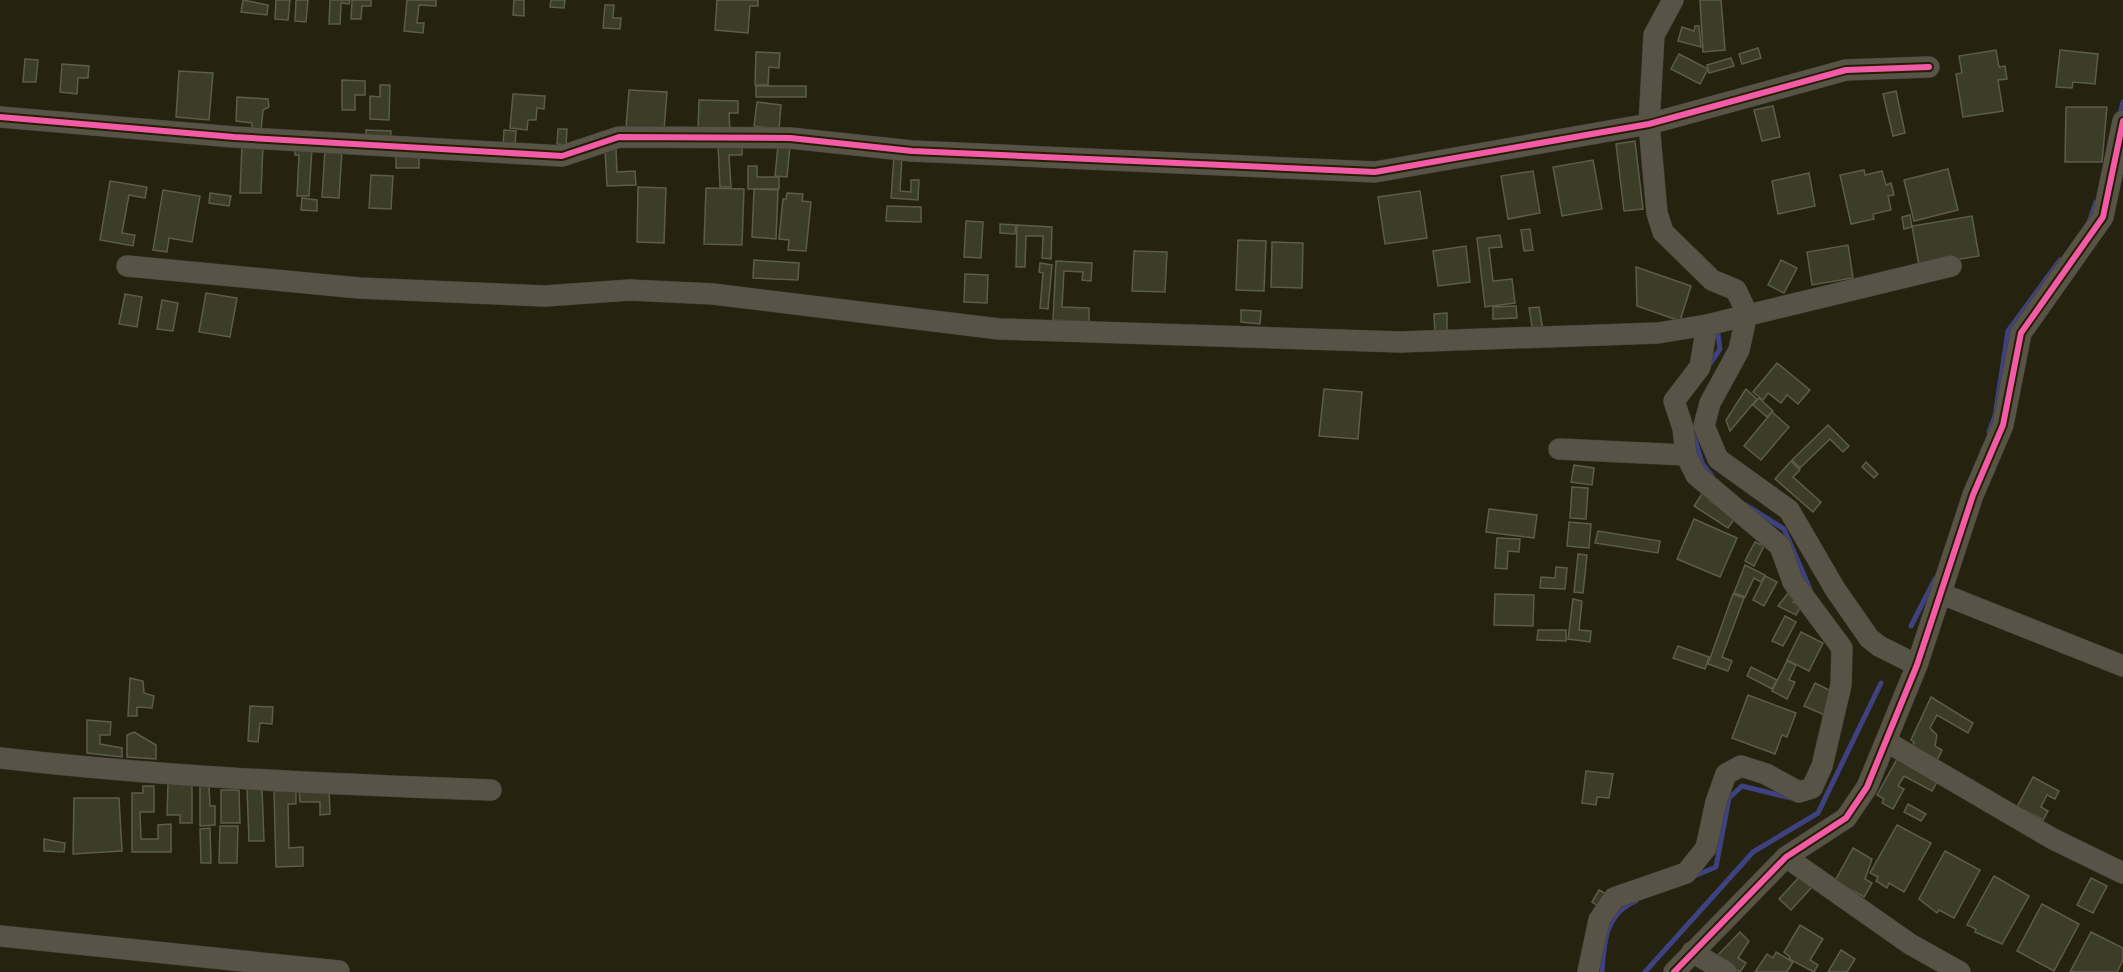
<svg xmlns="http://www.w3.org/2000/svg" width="2123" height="972" viewBox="0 0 2123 972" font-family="Ubuntu,sans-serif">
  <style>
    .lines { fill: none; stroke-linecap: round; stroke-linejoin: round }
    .stream { stroke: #3f4280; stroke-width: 5 }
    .building { fill: #3c3d28; stroke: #5c5c4d; stroke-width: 1.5 }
    .minor-casing { stroke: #403d31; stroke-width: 22 }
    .minor { stroke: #575447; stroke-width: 21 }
    .cycleway-casing { stroke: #251f00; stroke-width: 10 }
    .cycleway { stroke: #f35aa7; stroke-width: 6 }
  </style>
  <rect width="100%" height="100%" fill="#25220f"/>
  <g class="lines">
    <!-- stream -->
    <g class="stream">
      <polyline points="2119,118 2123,102"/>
      <polyline points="2089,222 2096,202"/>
      <polyline points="1709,365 1720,349 1717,327"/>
      <polyline points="1989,432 1995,416 2008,331 2060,260"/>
      <polyline points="1693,433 1702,463 1712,476"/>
      <polyline points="1746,505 1784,529 1810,589"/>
      <polyline points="1911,626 1935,579"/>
      <polyline points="1692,877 1716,867 1729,798 1742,786 1791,798"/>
      <path d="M1602,972C1604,942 1605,914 1636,901"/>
      <polyline points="1645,972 1753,852 1818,813 1881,683"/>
    </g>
  </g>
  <!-- building -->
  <g class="building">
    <polygon points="243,0 268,5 267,15 241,12"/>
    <polygon points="276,0 290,0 288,20 275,19"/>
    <polygon points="296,0 308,0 306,22 295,21"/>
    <polygon points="330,0 350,0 349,4 341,3 340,24 329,24"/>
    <polygon points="352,0 371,0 371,6 362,6 361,19 351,19"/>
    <polygon points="407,0 436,0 436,6 419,5 417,23 424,23 423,33 404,31"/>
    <polygon points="514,0 524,0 524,16 513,15"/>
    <polygon points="551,0 565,0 564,8 550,7"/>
    <polygon points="717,0 758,0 758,6 750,6 748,33 715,30"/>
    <polygon points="1700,0 1721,0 1725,50 1703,52"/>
    <polygon points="605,5 614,5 613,18 621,18 620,29 603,28"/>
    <polygon points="1695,26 1699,26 1701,47 1678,41 1682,27 1694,31"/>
    <polygon points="1758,48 1761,58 1742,64 1739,54"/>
    <polygon points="1996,50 1999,67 2005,66 2007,79 1998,80 2003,111 1963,117 1956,74 1962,73 1959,56"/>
    <polygon points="2060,50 2098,54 2095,84 2073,82 2072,88 2056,87"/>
    <polygon points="756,52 780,53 779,68 769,67 768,85 755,85"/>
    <polygon points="1679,54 1708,69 1700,84 1671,69"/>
    <polygon points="1731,58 1734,66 1709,73 1707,65"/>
    <polygon points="25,59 38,60 36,82 23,82"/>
    <polygon points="62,64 89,66 88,78 78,78 77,94 60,92"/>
    <polygon points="179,71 213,73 209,120 176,117"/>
    <polygon points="342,80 365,81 365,95 355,95 355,110 342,110"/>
    <polygon points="380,85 390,85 389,120 370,119 370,96 380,97"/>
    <rect x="756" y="86" width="50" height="11"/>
    <polygon points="629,90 667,92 664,130 626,127"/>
    <polygon points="1896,91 1905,133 1893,136 1883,94"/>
    <polygon points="513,94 545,96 544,109 537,108 536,120 528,120 527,130 510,128"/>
    <polygon points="237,97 268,99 269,107 263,110 261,131 252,133 252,123 236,121"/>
    <polygon points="699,100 738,101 738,113 729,113 730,131 698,131"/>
    <polygon points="757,102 781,105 779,129 754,126"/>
    <polygon points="1773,106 1780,137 1762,141 1754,110"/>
    <polygon points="2066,107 2107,107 2102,162 2065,162"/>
    <polygon points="558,129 567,129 566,145 557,144"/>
    <polygon points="366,130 391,131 390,143 366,142"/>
    <polygon points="504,130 516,131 515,147 503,146"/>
    <polygon points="1635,141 1643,209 1624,211 1616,144"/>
    <polygon points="742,143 742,155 729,155 731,187 720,187 718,144"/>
    <polygon points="242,145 263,145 261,193 240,193"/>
    <polygon points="778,145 790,146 787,177 775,176"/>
    <polygon points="295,147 312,148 309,196 297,196 299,155 295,155"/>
    <polygon points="605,149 616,149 617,172 635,171 636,185 607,186"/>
    <polygon points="325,150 342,151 339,198 322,197"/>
    <rect x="396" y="155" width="23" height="13"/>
    <polygon points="894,156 902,156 900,191 911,192 911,180 919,180 918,200 891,198"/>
    <polygon points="1593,160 1602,209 1562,216 1553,167"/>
    <polygon points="748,166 757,166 757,177 779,177 779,189 748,189"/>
    <polygon points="1948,169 1958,210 1914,221 1904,180"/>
    <polygon points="1864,170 1865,175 1882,171 1886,185 1891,183 1894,195 1888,196 1891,210 1873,214 1874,219 1851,224 1840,175"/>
    <polygon points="1533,171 1540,213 1508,219 1501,176"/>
    <polygon points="1809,173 1815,206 1778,214 1772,181"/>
    <polygon points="371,175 393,176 391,209 369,208"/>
    <polygon points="110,181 147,187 145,198 129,195 122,233 135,235 133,246 100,240"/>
    <polygon points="638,187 666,188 664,243 637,242"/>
    <polygon points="706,188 744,189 742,245 704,244"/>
    <polygon points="754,189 778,190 776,239 752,237"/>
    <polygon points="163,190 200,196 192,242 169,238 167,252 153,250"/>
    <polygon points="1420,191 1427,238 1385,244 1378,197"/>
    <polygon points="210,193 231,196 229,206 209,203"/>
    <polygon points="787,193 803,194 802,201 811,202 806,251 788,250 789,240 779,239 783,199 786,199"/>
    <polygon points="302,198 317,200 317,211 301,210"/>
    <polygon points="887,206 921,207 921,222 886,221"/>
    <polygon points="1910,215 1912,227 1904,229 1902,217"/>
    <polygon points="1972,216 1979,256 1919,266 1912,226"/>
    <polygon points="966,221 983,222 981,258 964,257"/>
    <polygon points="1000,224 1016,225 1015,234 1000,233"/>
    <polygon points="1017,225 1052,227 1051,259 1042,258 1043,236 1026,236 1025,267 1016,267"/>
    <polygon points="1530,229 1533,250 1524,251 1521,230"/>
    <polygon points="1500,235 1502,247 1489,248 1493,281 1512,279 1515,303 1485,307 1477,238"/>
    <polygon points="1238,240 1266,241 1264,291 1236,290"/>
    <polygon points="1272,242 1303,243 1302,288 1271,287"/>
    <polygon points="1848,245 1853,278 1812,285 1807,252"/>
    <polygon points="1466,246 1470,282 1438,286 1433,251"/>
    <polygon points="1134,251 1167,252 1165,292 1132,291"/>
    <polygon points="754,260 799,263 798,280 753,278"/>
    <polygon points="1781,260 1797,268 1784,293 1768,285"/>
    <polygon points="1056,261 1092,263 1091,281 1082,280 1083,272 1064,271 1062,307 1089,308 1089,322 1053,320"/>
    <polygon points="1040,263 1052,265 1048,309 1040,308 1043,273 1039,272"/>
    <polygon points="1636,267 1691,286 1680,321 1637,306"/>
    <polygon points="965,274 988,275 987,303 964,302"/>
    <polygon points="206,293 237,298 230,337 199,332"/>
    <polygon points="125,294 142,297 137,327 119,324"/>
    <polygon points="162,300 178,303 173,331 157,329"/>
    <polygon points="1516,306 1517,318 1493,319 1493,307"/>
    <polygon points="1539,307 1543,330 1533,332 1529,308"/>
    <polygon points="1241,310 1261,311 1260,324 1241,322"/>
    <polygon points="1447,313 1447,335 1435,335 1434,314"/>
    <polygon points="1777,363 1810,390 1798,404 1787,395 1781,403 1768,393 1763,400 1753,392"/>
    <polygon points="1324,389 1362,392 1358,439 1319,436"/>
    <polygon points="1746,389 1757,399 1730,431 1726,420"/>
    <polygon points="1759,398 1773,411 1767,417 1753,405"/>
    <polygon points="1772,412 1789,427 1761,460 1744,446"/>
    <polygon points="1828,425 1849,446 1843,452 1830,439 1800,468 1792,460"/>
    <polygon points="1791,461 1800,470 1793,477 1821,502 1813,512 1775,479"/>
    <polygon points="1866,462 1878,474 1874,478 1862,467"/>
    <polygon points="1574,465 1594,468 1592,485 1571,482"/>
    <polygon points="1572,487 1588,488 1586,519 1570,518"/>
    <polygon points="1704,491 1712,497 1710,501 1735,518 1728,528 1694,506"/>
    <polygon points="1489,509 1537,515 1534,538 1486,532"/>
    <polygon points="1694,519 1737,538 1720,577 1677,559"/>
    <polygon points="1569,522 1591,524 1589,548 1567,546"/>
    <polygon points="1598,531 1660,541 1658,553 1595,543"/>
    <polygon points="1497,538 1520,539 1519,552 1508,551 1507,569 1495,568"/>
    <polygon points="1755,542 1764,546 1754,566 1745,561"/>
    <polygon points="1578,554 1587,555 1583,593 1574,592"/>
    <polygon points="1745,565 1765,575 1761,582 1754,578 1745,597 1734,593"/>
    <polygon points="1556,567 1567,568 1565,589 1540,588 1541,577 1555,578"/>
    <polygon points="1765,576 1777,582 1764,606 1753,600"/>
    <polygon points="1792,588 1798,592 1793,602 1801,606 1796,615 1778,606"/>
    <polygon points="1495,594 1534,595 1533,626 1494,625"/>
    <polygon points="1733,594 1744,598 1722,657 1732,661 1728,671 1708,664"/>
    <polygon points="1573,599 1582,601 1579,630 1591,631 1590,642 1568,639"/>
    <polygon points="1785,616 1796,622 1783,646 1772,641"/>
    <polygon points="1538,630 1566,630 1566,641 1537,640"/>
    <polygon points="1801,632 1823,643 1809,671 1787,660"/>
    <polygon points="1678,646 1709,657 1705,669 1673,658"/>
    <polygon points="1787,661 1796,665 1789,680 1795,682 1787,699 1772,691"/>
    <polygon points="1751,667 1777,680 1772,689 1747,676"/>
    <polygon points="130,678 143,681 144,693 154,696 152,708 137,707 137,716 128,716"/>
    <polygon points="1815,683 1833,692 1827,716 1804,706"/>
    <polygon points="1748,695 1796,713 1787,737 1782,735 1775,754 1732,738"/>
    <polygon points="1931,697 1973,723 1968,733 1937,715 1930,728 1937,735 1935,746 1942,750 1936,763 1911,749 1914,742 1911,740"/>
    <polygon points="250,706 273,707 272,724 260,723 258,742 248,741"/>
    <polygon points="87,720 111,722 110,735 100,735 100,744 122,748 122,757 87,753"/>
    <polygon points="134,732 156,745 156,759 127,757 127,735"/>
    <polygon points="1897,759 1937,782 1932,791 1904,776 1898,786 1904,789 1893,809 1882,803 1884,799 1877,795"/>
    <polygon points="1586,771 1613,774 1609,798 1597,797 1596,805 1582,803"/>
    <polygon points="2033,777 2059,791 2055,799 2047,795 2041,807 2048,811 2043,820 2024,810 2016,809"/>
    <polygon points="168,783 192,783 192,823 180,823 180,815 167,815"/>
    <polygon points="200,785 209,785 210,806 215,806 215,825 200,826"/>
    <polygon points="143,786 154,786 154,812 140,812 141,839 158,839 158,825 171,824 171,852 132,852 132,793 143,793"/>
    <polygon points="262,788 264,841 249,841 247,789"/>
    <polygon points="329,789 330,814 320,815 320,802 300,802 299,790"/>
    <polygon points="221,790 239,790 240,823 221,823"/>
    <polygon points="296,790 296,804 288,804 289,848 303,847 303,866 276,867 274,791"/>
    <polygon points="74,798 119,798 122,851 73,854"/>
    <polygon points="1908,804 1926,814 1921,821 1904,812"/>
    <polygon points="1897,825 1931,843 1904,892 1889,883 1887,888 1876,881 1878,877 1870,873"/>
    <polygon points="220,826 238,826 237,863 219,863"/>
    <polygon points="210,828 211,863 201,863 200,829"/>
    <polygon points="44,839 65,843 64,852 44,851"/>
    <polygon points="1853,848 1872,859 1865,879 1872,883 1864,897 1835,881"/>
    <polygon points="1945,851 1980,870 1954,918 1939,910 1937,913 1919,899"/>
    <polygon points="1800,876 1812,887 1791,910 1779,899"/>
    <polygon points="1994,876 2029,896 2002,944 1975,932 1976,929 1967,925"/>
    <polygon points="2091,878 2107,886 2093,913 2077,905"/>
    <polygon points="1599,890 1608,895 1601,908 1592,902"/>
    <polygon points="2042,904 2079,924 2054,971 2017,951"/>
    <polygon points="1800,925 1823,939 1810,960 1818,965 1814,972 1789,959 1790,957 1784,952"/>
    <polygon points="1740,932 1749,941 1738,958 1746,963 1740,972 1716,957"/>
    <polygon points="2091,932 2123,948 2123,960 2117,972 2070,972"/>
    <polygon points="1841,950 1855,959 1847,972 1828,972"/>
    <polygon points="1776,952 1793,962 1787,972 1755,972 1767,954 1773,958"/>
  </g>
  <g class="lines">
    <!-- minor casing -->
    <g class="minor-casing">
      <g id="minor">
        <polyline points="1673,0 1654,35 1649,124 1657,213 1663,232 1712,280 1736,290 1747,313 1739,350 1710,403 1704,426 1718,459 1789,510 1835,589 1869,638 1879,646 1917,665"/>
        <polyline points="0,117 234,137 562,156 619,137 790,138 912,151 1375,172 1649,124 1846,70 1929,67"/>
        <polyline points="127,266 359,288 545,296 630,290 713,294 999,329 1400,342 1658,333 1707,325 1951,266"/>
        <polyline points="1559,449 1686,455"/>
        <polyline points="1942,594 2123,666"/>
        <polyline points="1887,742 2053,839 2123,873"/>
        <path d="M0,758C164,777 327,784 491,790"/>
        <polyline points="1786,857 1910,944 1960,972"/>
        <polyline points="0,936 339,971"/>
        <polyline points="1692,952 1726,972"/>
        <polyline points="1588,972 1599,920 1614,898 1686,873 1706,848 1716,802 1726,774 1741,766 1766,774 1799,792 1812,788 1822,766 1841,685 1842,648 1793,582 1780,546 1696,475 1686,455 1683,428 1674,401 1700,367 1707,325"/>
        <polyline points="1674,972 1786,857 1846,818 1867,787 1917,665 1973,495 2003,425 2021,333 2103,217 2123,121"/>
      </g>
    </g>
    <!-- minor -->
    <use href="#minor" class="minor"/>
    <!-- cycleway casing -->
    <g class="cycleway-casing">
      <g id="cycleway">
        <polyline points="0,117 234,137 562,156 619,137 790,138 912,151 1375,172 1649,124 1846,70 1929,67"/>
        <polyline points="1674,972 1786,857 1846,818 1867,787 1917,665 1973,495 2003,425 2021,333 2103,217 2123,121"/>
      </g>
    </g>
    <!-- cycleway -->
    <use href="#cycleway" class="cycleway"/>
  </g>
</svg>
